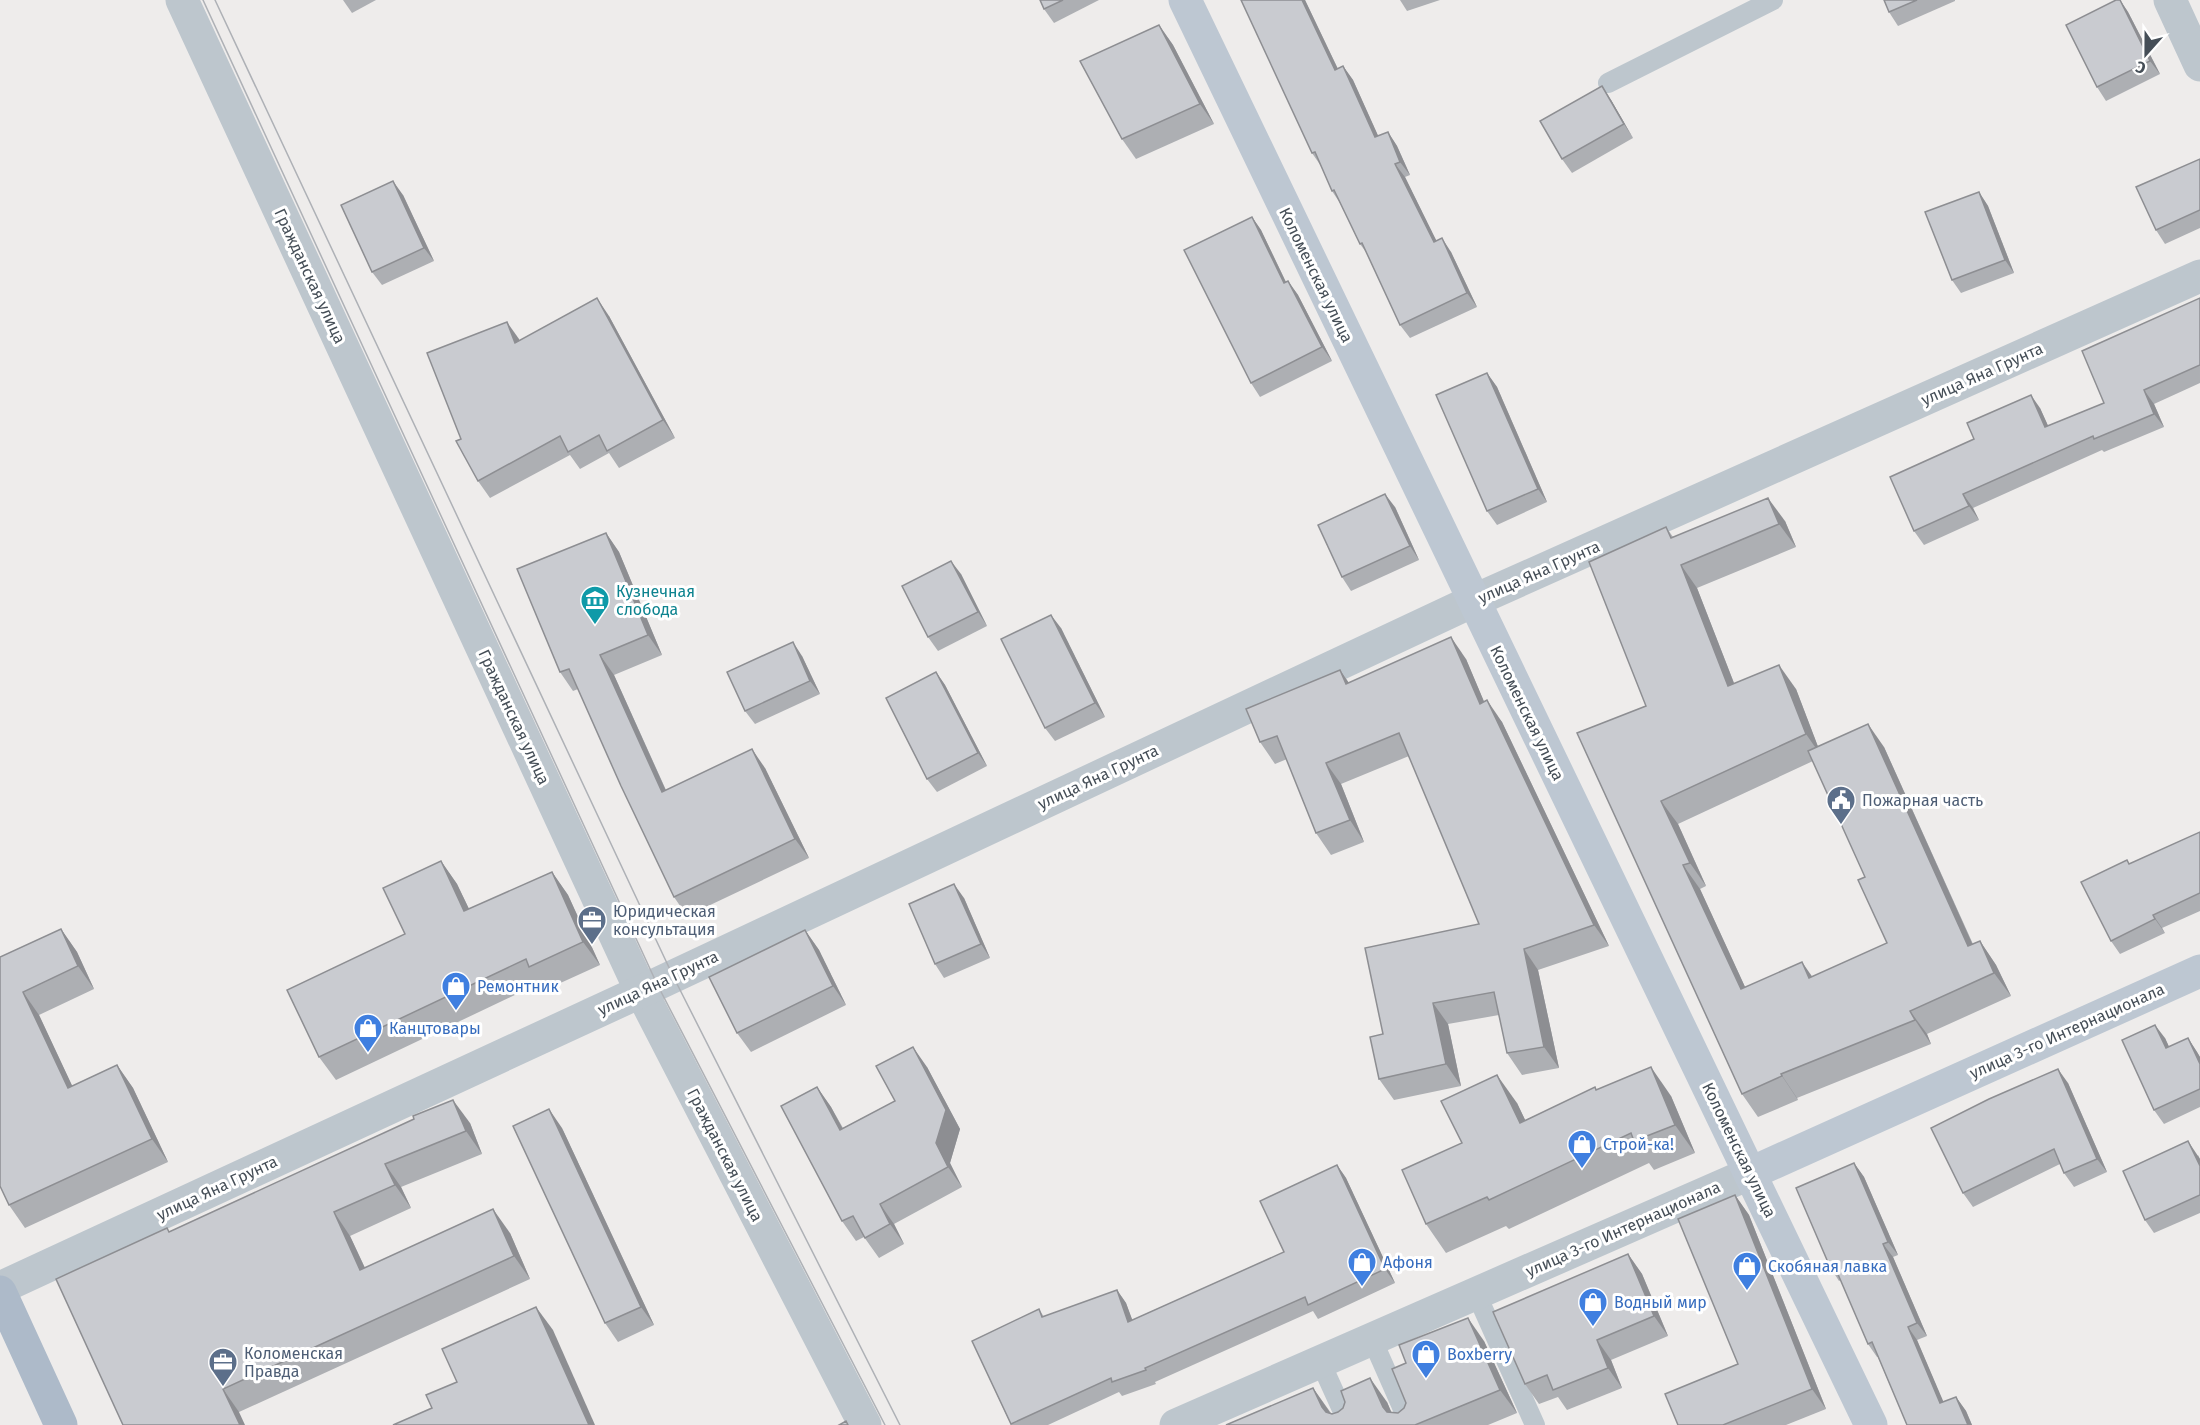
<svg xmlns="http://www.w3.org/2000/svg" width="2200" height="1425" viewBox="0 0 2200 1425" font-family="'Fira Sans',sans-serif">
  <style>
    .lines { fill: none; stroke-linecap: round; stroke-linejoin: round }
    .lane { stroke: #bdc6cd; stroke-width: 20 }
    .street { stroke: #bdc6cd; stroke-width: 33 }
    .secondary { stroke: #bdc7d2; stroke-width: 33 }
    .primary { stroke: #adbac9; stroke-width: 33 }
    .tram { stroke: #aeb1b6; stroke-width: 1.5 }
    .wall { fill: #adafb3; fill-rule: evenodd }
    .shaded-wall { fill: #8d8e92 }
    .building { fill: #c9cbd0; stroke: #8d8e92; stroke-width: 1.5 }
    .labels { text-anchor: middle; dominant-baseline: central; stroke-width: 6; stroke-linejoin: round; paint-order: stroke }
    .street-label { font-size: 16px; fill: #454e57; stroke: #fff }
    .culture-label { font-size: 16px; fill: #0d838f; stroke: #fff; text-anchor: start }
    .service-label { font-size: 16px; fill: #4e5e75; stroke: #fff; text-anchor: start }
    .shop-label { font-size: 16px; fill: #366cbe; stroke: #fff; text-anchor: start }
  </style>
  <rect width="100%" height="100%" fill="#eeeceb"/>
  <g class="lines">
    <!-- lane -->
    <g class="lane">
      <polyline points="1608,83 1773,0"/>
      <polyline points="1476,1293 1535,1425"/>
      <polyline points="1372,1339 1410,1425"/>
      <polyline points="1320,1361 1349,1425"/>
    </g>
    <!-- street -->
    <g class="street">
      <polyline points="182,0 641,991 865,1425"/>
      <polyline points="2170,0 2200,65"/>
      <polyline points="0,1288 657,984 1473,601 2200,276"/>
      <polyline points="1176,1425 1751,1173"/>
    </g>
    <!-- secondary -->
    <g class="secondary">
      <polyline points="1185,0 1871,1425"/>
      <polyline points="1751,1173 2200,971"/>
    </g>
    <!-- primary -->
    <polyline class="primary" points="0,1292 61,1425"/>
    <!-- tram -->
    <g class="tram">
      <polyline points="203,0 657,984 885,1425"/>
      <polyline points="215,0 673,976 900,1425"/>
    </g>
  </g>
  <!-- wall -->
  <g class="wall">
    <polygon points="343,0 376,0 352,13"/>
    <polygon points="1040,0 1099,0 1054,23 1044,9"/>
    <polygon points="1305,0 1338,69 1343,66 1353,80 1378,136 1388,132 1397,146 1410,175 1405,177 1436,241 1451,252 1477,307 1410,338 1400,325 1366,252 1360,244 1340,203 1332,191 1321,166 1312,153"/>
    <polygon points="1400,0 1440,0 1407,11"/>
    <polygon points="1884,0 1955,0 1955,1 1898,26 1889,12"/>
    <polygon points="2120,0 2128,12 2160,74 2106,101 2097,87"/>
    <polygon points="1159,25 1173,45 1214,124 1136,159 1122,139"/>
    <polygon points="1611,100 1633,138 1572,173 1562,159"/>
    <polygon points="2200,159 2200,228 2165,244 2156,230"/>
    <polygon points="1979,192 1988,206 2014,273 1961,293 1952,280"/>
    <polygon points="403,195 434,261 382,285 372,272"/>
    <polygon points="1252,217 1261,230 1286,282 1288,281 1298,295 1332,361 1260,397 1251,383"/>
    <polygon points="2200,298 2200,383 2154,404 2164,427 2104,452 2102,450 1973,508 1979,520 1924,545 1914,531 2040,408 2048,426 2104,403"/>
    <polygon points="609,316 675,438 619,468 609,453 580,469 570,455 490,498 478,481 461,439 520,340"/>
    <polygon points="1487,373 1497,387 1547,502 1497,525 1487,511"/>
    <polygon points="1395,507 1419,560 1351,591 1342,577"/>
    <path d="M1785,521L1796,547L1697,588L1734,683L1796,689L1818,747H1884L1973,944L1980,941L1996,965L2011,996L1927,1034L1931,1044L1797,1098L1798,1100L1758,1117L1742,1094L1577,733L1646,706L1666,527L1673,537ZM1813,761L1865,877L1887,943L1812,977L1745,987L1700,889L1706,886L1678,824Z"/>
    <polygon points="606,533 619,552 662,655 614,675 666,790 765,768 809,858 687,916 674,897 578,689 573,691 560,672"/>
    <polygon points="961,574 987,626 938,651 928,637"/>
    <polygon points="1061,628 1105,717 1055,741 1045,728"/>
    <polygon points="802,656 820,694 755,724 745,711"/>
    <polygon points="1466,659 1484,702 1502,722 1609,946 1538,970 1559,1068 1522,1075 1507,1053 1499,1015 1448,1024 1461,1086 1394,1100 1379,1079 1383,1034 1479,924 1409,756 1341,784 1364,842 1331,855 1316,833 1287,759 1275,764 1260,742 1340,670 1349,683"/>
    <polygon points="936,672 945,685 987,766 937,792 927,779"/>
    <polygon points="2200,832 2200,911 2162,928 2165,933 2120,954 2111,941 2129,864"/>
    <polygon points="441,861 457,884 469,909 552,872 568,895 600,965 545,990 540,983 336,1080 319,1057 405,934"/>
    <polygon points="964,898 990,958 944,978 935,964"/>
    <polygon points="61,929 77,952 94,989 39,1015 72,1086 117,1065 133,1088 168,1162 25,1228 9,1205 0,957"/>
    <polygon points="805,930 819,950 846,1005 751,1052 737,1033"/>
    <polygon points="2165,1038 2169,1047 2188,1038 2197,1052 2200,1057 2200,1107 2164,1124 2154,1110"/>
    <polygon points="927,1067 960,1129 950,1163 962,1187 894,1224 904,1244 879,1258 864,1237 856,1241 842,1221 817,1087 831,1107 843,1128 895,1101"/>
    <polygon points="2068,1083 2107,1172 2074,1187 2064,1173 2060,1164 1973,1207 1963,1193"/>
    <polygon points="1597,1090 1671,1096 1695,1153 1654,1170 1649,1163 1509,1229 1506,1226 1446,1253 1426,1224 1462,1143 1517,1103 1525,1120"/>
    <polygon points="470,1123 482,1154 401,1187 411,1208 350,1236 365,1268 510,1233 530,1279 239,1412 123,1425 170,1232"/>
    <polygon points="562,1128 654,1325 618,1342 605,1323"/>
    <polygon points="2198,1155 2200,1159 2200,1213 2154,1233 2145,1220"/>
    <polygon points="1854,1163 1864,1177 1898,1255 1893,1257 1927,1336 1917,1340 1943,1402 1956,1397 1966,1411 1972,1425 1907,1425 1878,1357 1877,1357 1868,1344 1841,1280 1839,1281 1830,1267"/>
    <polygon points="1337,1165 1346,1178 1395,1283 1318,1319 1313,1311 1155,1382 1156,1384 1122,1396 1119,1392 1048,1425 1011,1425 972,1341 1039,1309 1044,1317 1117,1290 1126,1303 1132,1320 1284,1252"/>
    <polygon points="1735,1195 1749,1215 1826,1409 1786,1425 1678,1425 1738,1364"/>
    <polygon points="1628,1254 1642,1274 1668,1336 1611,1360 1622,1388 1567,1410 1558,1397 1539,1404 1525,1384"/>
    <polygon points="1484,1341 1517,1413 1488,1425 1226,1425 1313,1388 1331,1413 1332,1414 1387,1402 1391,1412 1398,1413"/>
  </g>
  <!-- shaded-wall -->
  <g class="shaded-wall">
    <polygon points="1302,0 1305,0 1345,84 1335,70"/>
    <polygon points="2120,0 2128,12 2160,74 2150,61"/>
    <polygon points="1159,25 1173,45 1214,124 1200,104"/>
    <polygon points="1343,66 1353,80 1385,151 1375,137"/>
    <polygon points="1602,86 1611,100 1633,138 1624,124"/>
    <polygon points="1388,132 1397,146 1410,175 1400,162"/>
    <polygon points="1395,164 1405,177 1444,256 1434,242"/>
    <polygon points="393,181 403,195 434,261 424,248"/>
    <polygon points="1979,192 1988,206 2014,273 2005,260"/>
    <polygon points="1252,217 1261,230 1293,297 1284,283"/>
    <polygon points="1442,238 1451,252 1477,307 1467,293"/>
    <polygon points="1288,281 1298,295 1332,361 1322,347"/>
    <polygon points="597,298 609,316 675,438 663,420"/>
    <polygon points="507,322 519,339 527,360 515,343"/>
    <polygon points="1487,373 1497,387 1547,502 1538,489"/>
    <polygon points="2144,390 2154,404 2164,427 2154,414"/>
    <polygon points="2031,395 2040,408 2055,441 2045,427"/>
    <polygon points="1385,494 1395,507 1419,560 1410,546"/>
    <polygon points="1963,494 1973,508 1979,520 1969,506"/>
    <polygon points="1768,498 1785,521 1796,547 1779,524"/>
    <polygon points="606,533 619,552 662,655 648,635"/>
    <polygon points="951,561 961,574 987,626 978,612"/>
    <polygon points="1681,565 1697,588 1744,709 1728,686"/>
    <polygon points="1051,615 1061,628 1105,717 1095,703"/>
    <polygon points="1451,637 1466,659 1494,725 1480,704"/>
    <polygon points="793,642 802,656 820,694 810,681"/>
    <polygon points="600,655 614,675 675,811 662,792"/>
    <polygon points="1779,665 1796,689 1822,757 1806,734"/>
    <polygon points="1340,670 1355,692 1346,684"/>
    <polygon points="936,672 945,685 987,766 978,753"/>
    <polygon points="1487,700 1502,722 1609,946 1594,925"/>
    <polygon points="1868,724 1884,747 1984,970 1968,946"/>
    <polygon points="752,749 765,768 809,858 795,839"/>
    <polygon points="1326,763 1341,784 1364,842 1350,820"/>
    <polygon points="1661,801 1678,824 1706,886 1690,863"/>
    <polygon points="441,861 457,884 481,934 464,911"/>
    <polygon points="1683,865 1700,889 1757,1013 1741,989"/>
    <polygon points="552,872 568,895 600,965 583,942"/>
    <polygon points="954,884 964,898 990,958 981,944"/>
    <polygon points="2153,915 2162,928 2165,933 2155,919"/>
    <polygon points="61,929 77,952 94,989 78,966"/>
    <polygon points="805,930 819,950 846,1005 833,986"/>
    <polygon points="1980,941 1996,965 2011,996 1994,973"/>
    <polygon points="1524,949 1538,970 1559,1068 1544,1047"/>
    <polygon points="1802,962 1818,985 1809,978"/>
    <polygon points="23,992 39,1015 84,1111 68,1088"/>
    <polygon points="1433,1003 1448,1024 1461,1086 1446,1064"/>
    <polygon points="1910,1011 1927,1034 1931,1044 1915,1020"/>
    <polygon points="2155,1025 2165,1038 2176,1062 2166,1048"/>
    <polygon points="2188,1038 2197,1052 2200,1057 2200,1064"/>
    <polygon points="913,1047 927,1067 960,1129 950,1163 962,1187 948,1167 936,1143"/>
    <polygon points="117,1065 133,1088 168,1162 152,1139"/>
    <polygon points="1651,1067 1671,1096 1695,1153 1675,1125"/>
    <polygon points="2058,1069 2068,1083 2107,1172 2097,1159"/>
    <polygon points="1781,1074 1797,1098 1798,1100 1782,1076"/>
    <polygon points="1497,1075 1517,1103 1540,1151 1520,1123"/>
    <polygon points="817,1087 831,1107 854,1150 840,1130"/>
    <polygon points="453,1100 470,1123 482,1154 466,1131"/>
    <polygon points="549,1109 562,1128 654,1325 641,1307"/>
    <polygon points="2188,1141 2200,1159 2200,1166"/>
    <polygon points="1854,1163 1864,1177 1898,1255 1888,1242"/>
    <polygon points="385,1164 401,1187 411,1208 395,1185"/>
    <polygon points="1337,1165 1346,1178 1395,1283 1385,1269"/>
    <polygon points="1735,1195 1749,1215 1826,1409 1812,1389"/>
    <polygon points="880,1204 894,1224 904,1244 890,1224"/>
    <polygon points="493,1209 510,1233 530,1279 514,1256"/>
    <polygon points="334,1212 350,1236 377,1294 360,1270"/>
    <polygon points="1883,1244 1893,1257 1927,1336 1917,1323"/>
    <polygon points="1628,1254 1642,1274 1668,1336 1654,1316"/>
    <polygon points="1117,1290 1126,1303 1138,1335 1128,1322"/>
    <polygon points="536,1307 553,1330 595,1425 589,1425"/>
    <polygon points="1468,1318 1484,1341 1517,1413 1500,1390"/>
    <polygon points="1908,1327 1917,1340 1950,1417 1940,1403"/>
    <polygon points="1597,1340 1611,1360 1622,1388 1608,1368"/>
    <polygon points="1370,1378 1387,1402 1397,1425 1383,1407"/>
    <polygon points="1313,1388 1329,1411 1336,1425 1322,1407"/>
    <polygon points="223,1389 239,1412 245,1425 240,1425"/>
    <polygon points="1956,1397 1966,1411 1972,1425 1968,1425"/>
  </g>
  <!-- building -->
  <g class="building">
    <polygon points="1040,0 1063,0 1044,9"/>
    <polygon points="1241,0 1302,0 1335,70 1343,66 1375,137 1388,132 1400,162 1395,164 1434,242 1442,238 1467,293 1400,325 1362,243 1360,244 1334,190 1332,191 1315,152 1312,153"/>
    <polygon points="1884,0 1917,0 1889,12"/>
    <polygon points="2116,0 2120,0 2150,61 2097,87 2066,25"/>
    <polygon points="1159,25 1200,104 1122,139 1080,61"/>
    <polygon points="1602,86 1624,124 1562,159 1540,121"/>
    <polygon points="2200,159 2200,210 2156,230 2136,187"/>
    <polygon points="393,181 424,248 372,272 341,205"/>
    <polygon points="1979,192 2005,260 1952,280 1925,212"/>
    <polygon points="1252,217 1284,283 1288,281 1322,347 1251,383 1184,250"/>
    <polygon points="597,298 663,420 607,451 599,435 568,452 560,436 478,481 456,441 461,439 427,353 507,322 515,343"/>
    <polygon points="2200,298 2200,365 2144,390 2154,414 2094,439 2093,436 1963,494 1969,506 1914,531 1890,477 1974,439 1967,423 2031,395 2045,427 2104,403 2082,351"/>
    <polygon points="1487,373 1538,489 1487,511 1436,395"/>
    <polygon points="1385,494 1410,546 1342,577 1318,525"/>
    <polygon points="1768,498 1779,524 1681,565 1728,686 1779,665 1806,734 1661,801 1690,863 1683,865 1741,989 1802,962 1809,978 1887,943 1858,880 1865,877 1808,751 1868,724 1968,946 1980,941 1994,973 1910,1011 1915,1020 1781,1074 1782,1076 1742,1094 1577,733 1646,706 1589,562 1666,527 1671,538"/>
    <polygon points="606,533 648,635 600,655 662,792 752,749 795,839 674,897 621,786 569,669 560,672 517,569"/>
    <polygon points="951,561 978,612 928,637 902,586"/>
    <polygon points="1051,615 1095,703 1045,728 1001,639"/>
    <polygon points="1451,637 1480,704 1487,700 1594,925 1524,949 1544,1047 1507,1053 1494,992 1433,1003 1446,1064 1379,1079 1370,1037 1383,1034 1365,948 1479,924 1399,733 1326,763 1350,820 1316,833 1277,736 1260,742 1246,709 1340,670 1346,684"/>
    <polygon points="793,642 810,681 745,711 727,672"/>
    <polygon points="936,672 978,753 927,779 886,698"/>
    <polygon points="2200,832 2200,893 2153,915 2155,919 2111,941 2081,882 2127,860 2129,864"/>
    <polygon points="441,861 464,911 552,872 583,942 529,967 526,959 319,1057 287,990 405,934 383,888"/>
    <polygon points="954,884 981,944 935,964 909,904"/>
    <polygon points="61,929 78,966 23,992 68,1088 117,1065 152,1139 9,1205 0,1186 0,957"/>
    <polygon points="805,930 833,986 737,1033 709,977"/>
    <polygon points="2155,1025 2166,1048 2188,1038 2200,1064 2200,1089 2154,1110 2122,1040"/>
    <polygon points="913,1047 946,1110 936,1143 948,1167 880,1204 890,1224 865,1238 853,1216 842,1221 781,1106 817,1087 840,1130 895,1101 876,1066"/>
    <polygon points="1651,1067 1675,1125 1634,1141 1631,1133 1489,1200 1487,1197 1426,1224 1402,1170 1462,1143 1441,1101 1497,1075 1520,1123 1595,1087 1596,1090"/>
    <polygon points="2058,1069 2097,1159 2064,1173 2054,1149 1963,1193 1931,1128 1989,1099"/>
    <polygon points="453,1100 466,1131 385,1164 395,1185 334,1212 360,1270 493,1209 514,1256 223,1389 240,1425 123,1425 56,1279 167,1228 169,1232 414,1119 413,1116"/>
    <polygon points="549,1109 641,1307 605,1323 513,1126"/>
    <polygon points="2188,1141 2200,1166 2200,1195 2145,1220 2123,1171"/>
    <polygon points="1854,1163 1888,1242 1883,1244 1917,1323 1908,1327 1940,1403 1956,1397 1968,1425 1907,1425 1872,1342 1868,1344 1834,1265 1830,1267 1796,1188"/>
    <polygon points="1337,1165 1385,1269 1308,1305 1305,1297 1145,1368 1146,1370 1112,1382 1111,1378 1011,1424 972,1341 1039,1309 1042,1317 1117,1290 1128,1322 1284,1252 1260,1201"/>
    <polygon points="1735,1195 1812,1389 1723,1425 1678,1425 1665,1394 1738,1364 1678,1219"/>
    <polygon points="1628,1254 1654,1316 1597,1340 1608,1368 1553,1390 1547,1375 1525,1384 1493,1312"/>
    <polygon points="536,1307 589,1425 393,1425 432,1408 426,1395 457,1382 442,1349"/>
    <polygon points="1468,1318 1500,1390 1415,1425 1226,1425 1313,1388 1322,1407 1326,1412 1332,1414 1338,1412 1343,1408 1345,1402 1341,1391 1370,1378 1383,1407 1387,1412 1398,1413 1404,1408 1406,1403 1392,1369 1406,1363 1399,1345"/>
    <polygon points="846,1421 848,1425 839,1425"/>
  </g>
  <!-- icons -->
  <defs>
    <g id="museum-pin" transform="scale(1.5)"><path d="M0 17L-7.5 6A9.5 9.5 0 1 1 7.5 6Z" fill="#0f9aa8" stroke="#fff"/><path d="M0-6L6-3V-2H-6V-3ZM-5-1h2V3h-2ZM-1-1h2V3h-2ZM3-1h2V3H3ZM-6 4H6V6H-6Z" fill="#fff"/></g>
    <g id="civic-pin" transform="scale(1.5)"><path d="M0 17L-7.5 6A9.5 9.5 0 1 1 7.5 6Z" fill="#5c6f8a" stroke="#fff"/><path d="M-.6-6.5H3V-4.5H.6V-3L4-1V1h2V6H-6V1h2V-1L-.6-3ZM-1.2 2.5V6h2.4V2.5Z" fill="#fff"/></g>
    <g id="office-pin" transform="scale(1.5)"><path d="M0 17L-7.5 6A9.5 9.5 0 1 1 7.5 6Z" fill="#5c6f8a" stroke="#fff"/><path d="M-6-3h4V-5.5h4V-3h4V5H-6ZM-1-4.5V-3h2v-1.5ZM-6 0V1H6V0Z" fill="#fff"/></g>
    <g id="shop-pin" transform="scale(1.5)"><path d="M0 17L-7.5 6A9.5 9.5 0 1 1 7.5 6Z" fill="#3f7fe0" stroke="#fff"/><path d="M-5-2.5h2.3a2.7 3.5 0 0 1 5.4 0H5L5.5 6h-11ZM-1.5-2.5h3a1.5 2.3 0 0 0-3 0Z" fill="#fff"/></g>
  </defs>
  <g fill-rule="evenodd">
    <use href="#museum-pin" x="595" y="600"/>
    <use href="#civic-pin" x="1841" y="800"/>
    <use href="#office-pin" x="592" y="920"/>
    <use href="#shop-pin" x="456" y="986"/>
    <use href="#shop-pin" x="368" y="1028"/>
    <use href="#shop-pin" x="1582" y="1144"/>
    <use href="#shop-pin" x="1362" y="1262"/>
    <use href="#shop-pin" x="1747" y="1266"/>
    <use href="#shop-pin" x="1593" y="1302"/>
    <use href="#shop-pin" x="1426" y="1354"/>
    <use href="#office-pin" x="223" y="1362"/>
  </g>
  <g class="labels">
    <!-- street labels -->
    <g class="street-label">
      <text transform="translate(1316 275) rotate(64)">Коломенская улица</text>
      <text transform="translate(310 276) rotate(65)">Гражданская улица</text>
      <text transform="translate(1982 374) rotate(-24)">улица Яна Грунта</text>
      <text transform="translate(1539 572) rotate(-24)">улица Яна Грунта</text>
      <text transform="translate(1527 713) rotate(64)">Коломенская улица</text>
      <text transform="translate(514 717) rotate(65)">Гражданская улица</text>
      <text transform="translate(1098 777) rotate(-25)">улица Яна Грунта</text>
      <text transform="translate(658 983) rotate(-25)">улица Яна Грунта</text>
      <text transform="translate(2067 1031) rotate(-24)">улица 3-го Интернационала</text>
      <text transform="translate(1739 1150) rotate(64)">Коломенская улица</text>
      <text transform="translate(725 1155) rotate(63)">Гражданская улица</text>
      <text transform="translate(217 1188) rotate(-25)">улица Яна Грунта</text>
      <text transform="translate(1623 1229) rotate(-24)">улица 3-го Интернационала</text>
    </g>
    <!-- culture labels -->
    <g class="culture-label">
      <text x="616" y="591">Кузнечная<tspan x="616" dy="18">слобода</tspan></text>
    </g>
    <!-- service labels -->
    <g class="service-label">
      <text x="1862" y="800">Пожарная часть</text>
      <text x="613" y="911">Юридическая<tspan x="613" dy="18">консультация</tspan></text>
      <text x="244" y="1353">Коломенская<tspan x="244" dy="18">Правда</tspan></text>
    </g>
    <!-- shop labels -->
    <g class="shop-label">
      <text x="477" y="986">Ремонтник</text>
      <text x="389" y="1028">Канцтовары</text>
      <text x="1603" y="1144">Строй-ка!</text>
      <text x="1383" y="1262">Афоня</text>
      <text x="1768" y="1266">Скобяная лавка</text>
      <text x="1614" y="1302">Водный мир</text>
      <text x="1447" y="1354">Boxberry</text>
    </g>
  </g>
  <!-- north arrow -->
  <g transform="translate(2146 54) rotate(201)" stroke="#ffffff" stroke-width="4.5" paint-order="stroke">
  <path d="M0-4.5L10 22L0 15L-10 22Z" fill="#454e57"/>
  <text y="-9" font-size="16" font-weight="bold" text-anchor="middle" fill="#454e57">С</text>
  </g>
</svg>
